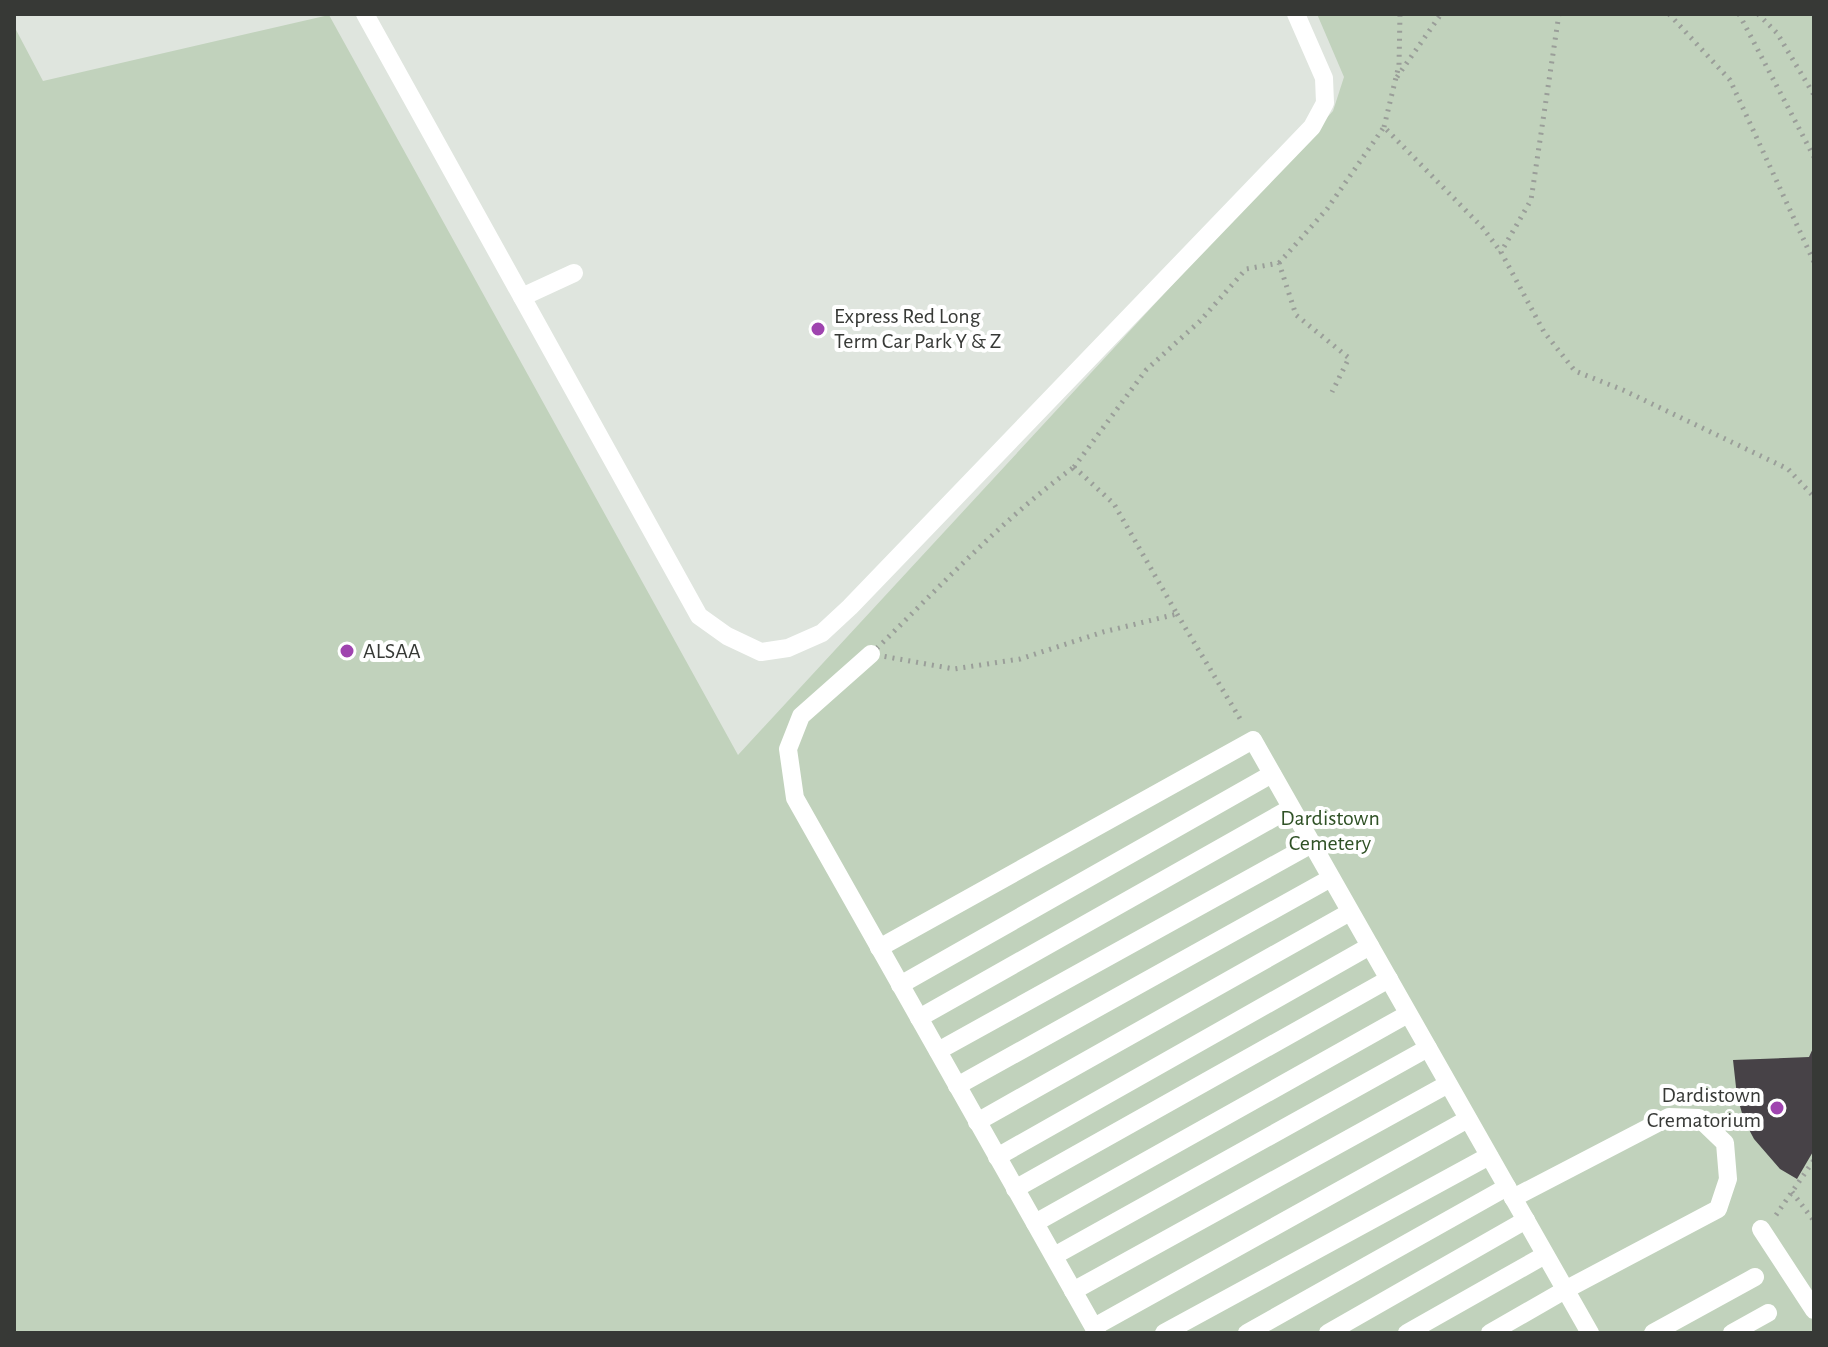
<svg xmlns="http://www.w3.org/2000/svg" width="1828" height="1347" viewBox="0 0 1828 1347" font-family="'Alegreya Sans',sans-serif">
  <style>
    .green { fill: #c1d2bc }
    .building { fill: #474247 }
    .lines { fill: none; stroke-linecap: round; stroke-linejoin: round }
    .path { stroke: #9a9e99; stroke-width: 5; stroke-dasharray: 2 6; stroke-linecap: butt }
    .service { stroke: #fff; stroke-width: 18 }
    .poi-dot { fill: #9f44af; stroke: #fff; stroke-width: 3 }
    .labels { text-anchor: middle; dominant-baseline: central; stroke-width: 8; stroke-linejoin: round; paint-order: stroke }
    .poi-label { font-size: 22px; fill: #373936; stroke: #fff; text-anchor: start }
    .park-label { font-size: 22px; fill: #2f5125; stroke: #fff }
  </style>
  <rect width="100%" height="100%" fill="#dfe5de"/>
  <!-- green -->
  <polygon class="green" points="1317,14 1814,14 1814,1333 14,1333 14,26 43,81 329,15 738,755 1333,111 1344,77"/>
  <!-- building -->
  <polygon class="building" points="1814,1046 1814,1150 1797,1179 1780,1169 1754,1139 1744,1120 1737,1096 1733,1060 1809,1057"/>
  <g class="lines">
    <!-- path -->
    <g class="path">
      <polyline points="1559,14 1531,200 1501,252 1544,332 1575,371 1623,390 1788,469 1814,497"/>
      <polyline points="1669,14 1730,80 1814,262"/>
      <polyline points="1739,14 1814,157"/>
      <polyline points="1758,14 1777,33 1814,95"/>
      <polyline points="1397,77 1441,14"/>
      <polyline points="1384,127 1399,65 1400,14"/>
      <polyline points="1279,263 1327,209 1384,127 1482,227 1501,252"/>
      <path d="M1074,467L1114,504L1177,614L1103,632L1020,659L954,669L871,654C937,590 1000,521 1074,467Z"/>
      <polyline points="1074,467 1146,370 1200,321 1246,269 1279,263 1296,315 1349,358 1332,392"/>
      <polyline points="1177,614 1242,722"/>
      <polyline points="1792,1192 1814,1221"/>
      <polyline points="1776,1215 1814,1160"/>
    </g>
    <!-- service -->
    <g class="service">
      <polyline points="365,14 699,616 727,636 761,652 788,648 822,633 850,607 1312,127 1325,103 1324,78 1296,14"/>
      <polyline points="522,297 574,273"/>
      <polyline points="871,654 801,716 788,749 795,798 1097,1333"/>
      <polyline points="879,948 1253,740 1590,1333"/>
      <polyline points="900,985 1272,774"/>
      <polyline points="919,1018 1291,808"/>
      <polyline points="938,1051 1312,844"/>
      <polyline points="957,1086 1331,878"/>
      <polyline points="977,1122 1350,912"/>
      <polyline points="997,1157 1370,946"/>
      <polyline points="1015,1189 1389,979"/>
      <polyline points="1035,1223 1408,1014"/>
      <polyline points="1761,1229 1814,1310"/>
      <polyline points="1054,1256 1428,1048"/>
      <polyline points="1073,1291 1448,1084"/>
      <polyline points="1094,1327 1468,1119"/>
      <polyline points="1164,1333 1489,1156"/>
      <polyline points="1247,1333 1507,1187"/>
      <polyline points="1328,1333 1526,1220"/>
      <polyline points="1407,1333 1545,1255"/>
      <polyline points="1490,1333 1565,1290 1718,1209 1728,1179 1725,1143 1699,1118 1669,1117 1513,1198"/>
      <polyline points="1653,1333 1755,1277"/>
      <polyline points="1732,1333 1768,1313"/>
    </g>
  </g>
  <!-- markers -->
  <g class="poi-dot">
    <circle cx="818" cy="329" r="8"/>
    <circle cx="347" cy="651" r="8"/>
    <circle cx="1777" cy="1108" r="8"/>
  </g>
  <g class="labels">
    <!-- poi labels -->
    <g class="poi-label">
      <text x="834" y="316">Express Red Long<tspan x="834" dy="25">Term Car Park Y &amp; Z</tspan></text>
      <text x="363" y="651">ALSAA</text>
      <text x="1761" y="1095" text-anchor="end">Dardistown<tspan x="1761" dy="25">Crematorium</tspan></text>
    </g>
    <!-- park labels -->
    <g class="park-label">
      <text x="1330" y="818">Dardistown<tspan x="1330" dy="25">Cemetery</tspan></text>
    </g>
  </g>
  <!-- border -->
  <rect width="1828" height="1347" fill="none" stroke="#373936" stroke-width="32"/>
</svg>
